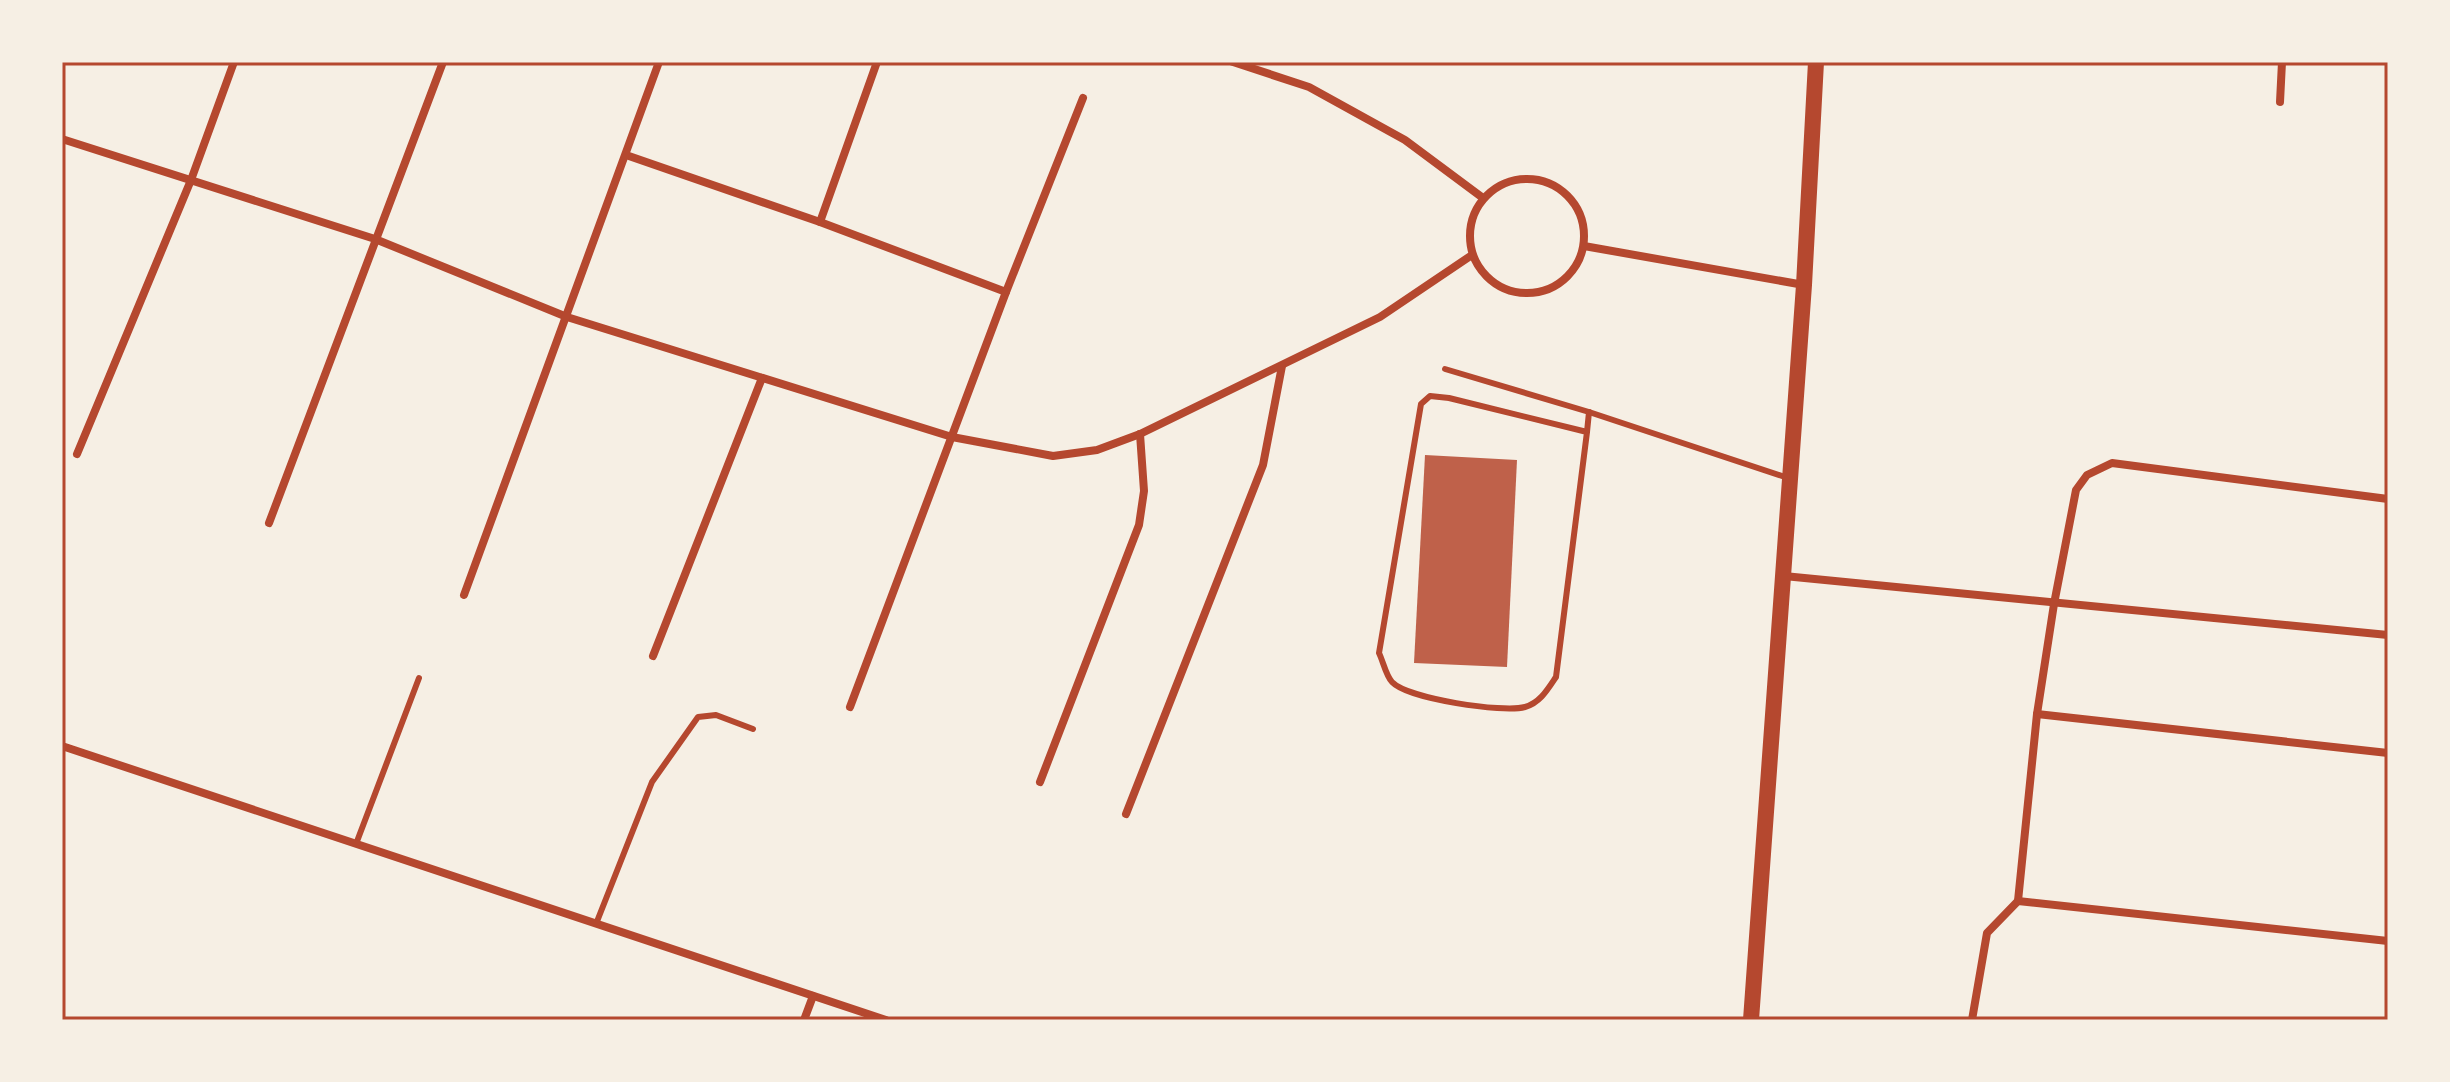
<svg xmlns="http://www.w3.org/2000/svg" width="2450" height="1082" viewBox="0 0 2450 1082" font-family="Karla,sans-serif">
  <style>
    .building { fill: #bf614a }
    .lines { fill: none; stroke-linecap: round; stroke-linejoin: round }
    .service { stroke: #b5482f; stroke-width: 6 }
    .minor { stroke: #b5482f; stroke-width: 8 }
    .secondary { stroke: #b5482f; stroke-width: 16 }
    .neatline { fill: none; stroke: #b5482f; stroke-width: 3 }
  </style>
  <rect width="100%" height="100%" fill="#f6efe4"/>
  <!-- building -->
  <polygon class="building" points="1425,455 1517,460 1507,667 1414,663"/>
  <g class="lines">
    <!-- service -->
    <g class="service">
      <polyline points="1445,369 1589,412 1788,478"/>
      <path d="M1587,432L1449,398L1430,396L1421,404L1379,653C1383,661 1386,676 1392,682C1408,699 1503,713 1525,707C1540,703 1548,689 1556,677L1587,432L1589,412"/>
      <polyline points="356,844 419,678"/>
      <polyline points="596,924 652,782 698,717 716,715 753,729"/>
    </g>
    <!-- minor -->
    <g class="minor">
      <polyline points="1233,62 1309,87 1405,140 1483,198"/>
      <polyline points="2280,102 2282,62"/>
      <polyline points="62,139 375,239 567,317 952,437 1053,456 1097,450 1140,434 1380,317 1472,255"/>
      <polyline points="626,155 820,222 1006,292"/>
      <circle cx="1527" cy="236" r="57"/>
      <polyline points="820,222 877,62"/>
      <polyline points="1584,246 1804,285"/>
      <polyline points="77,454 191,180 234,62"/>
      <polyline points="269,523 443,62"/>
      <polyline points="1784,576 2388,635"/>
      <polyline points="464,595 659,62"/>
      <polyline points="653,656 762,378"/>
      <polyline points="850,707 1006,292 1083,98"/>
      <polyline points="2037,714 2388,753"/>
      <polyline points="62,746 886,1020"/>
      <polyline points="1040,782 1139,525 1144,491 1140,434"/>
      <polyline points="1126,814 1263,465 1282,366"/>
      <polyline points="2018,901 2388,941"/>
      <polyline points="804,1020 813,996"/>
      <polyline points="1972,1020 1987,933 2018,901 2037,714 2054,604 2076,490 2087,475 2112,463 2388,499"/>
    </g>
    <!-- secondary -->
    <polyline class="secondary" points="1751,1020 1804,285 1816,62"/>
  </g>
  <!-- border -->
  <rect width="2450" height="1082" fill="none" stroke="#f6efe4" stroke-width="128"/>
  <rect x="64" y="64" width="2322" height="954" class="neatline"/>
</svg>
